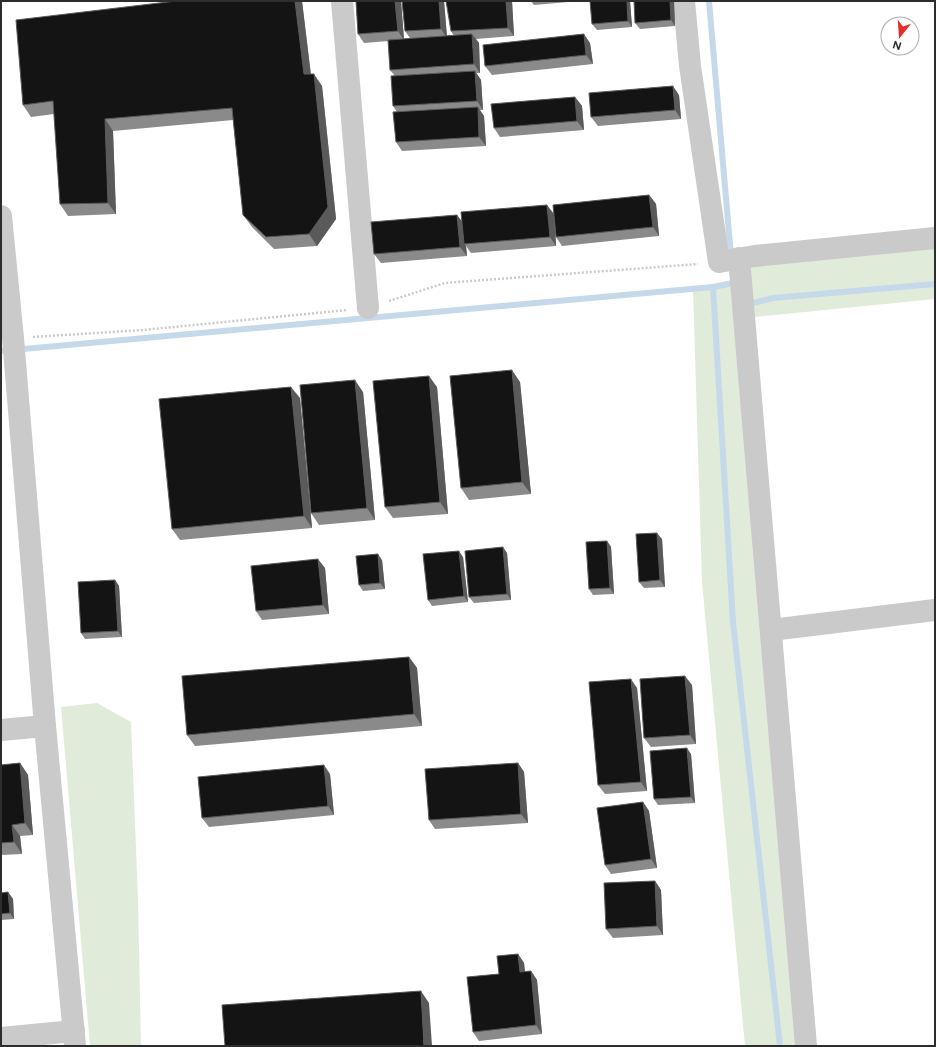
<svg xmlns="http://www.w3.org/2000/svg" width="936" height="1047" viewBox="0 0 936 1047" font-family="Figtree,sans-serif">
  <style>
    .green { fill: #e1ebda }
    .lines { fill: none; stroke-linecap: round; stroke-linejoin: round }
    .stream { stroke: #c5d9eb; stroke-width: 6 }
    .path { stroke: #cacaca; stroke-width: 2.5; stroke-dasharray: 2 2; stroke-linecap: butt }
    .minor { stroke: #cacaca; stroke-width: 22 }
    .wall { fill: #8a8a8a }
    .shaded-wall { fill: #5a5a5a }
    .building { fill: #141414; stroke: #5a5a5a }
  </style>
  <rect width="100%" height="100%" fill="#fff"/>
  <!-- green -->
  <g class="green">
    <polygon points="935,239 935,299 744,318 740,266"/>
    <polygon points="733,283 800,1046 745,1046 702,582 693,289"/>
    <polygon points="97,703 131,722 138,899 141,1046 90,1046 61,707"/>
  </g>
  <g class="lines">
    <!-- stream -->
    <g class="stream">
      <polyline points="709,1 731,256"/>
      <polyline points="713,287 733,622 780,1046"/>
      <polyline points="747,301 749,304 773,298 935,284"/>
      <polyline points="1,351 713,287 733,283"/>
    </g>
    <!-- path -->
    <g class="path">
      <polyline points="389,301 445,283 698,264"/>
      <polyline points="33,337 143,330 347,310"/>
    </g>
    <!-- minor -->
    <g class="minor">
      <polyline points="342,1 368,308"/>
      <polyline points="684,1 690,66 719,262 755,256 935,238"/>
      <polyline points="1,216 13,338 45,726 75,1046"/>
      <polyline points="739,258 806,1046"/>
      <polyline points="771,630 935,610"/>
      <polyline points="1,730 45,726"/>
      <polyline points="1,1038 74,1031"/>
    </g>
  </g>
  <!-- wall -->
  <g class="wall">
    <polygon points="176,1 302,1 311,74 322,86 336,219 317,246 274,249 252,227 243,215 233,120 113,131 116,214 68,216 60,204 54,114 31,117 23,105"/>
    <polygon points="356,1 401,1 404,39 410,38 405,31 444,1 447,36 454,36 451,31 512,1 514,36 476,39 479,43 480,73 476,73 481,80 483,110 479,110 484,116 486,146 402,151 396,142 397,112 393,106 395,76 390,70 389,41 364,43 358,34"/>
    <polygon points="531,1 580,1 534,5"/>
    <polygon points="630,1 632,27 597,30 592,24"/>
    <polygon points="674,1 675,26 640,29 635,23"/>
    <polygon points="590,43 593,64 492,75 485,66"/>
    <polygon points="679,95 681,119 598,126 591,117"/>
    <polygon points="575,97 582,106 584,130 500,137 494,128"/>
    <polygon points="649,195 656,204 659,236 562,246 556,237"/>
    <polygon points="554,214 556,246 471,253 466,246 467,256 381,263 374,254 457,215 462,222"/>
    <polygon points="520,382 531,494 469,500 461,488"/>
    <polygon points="437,387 448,514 393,518 385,507"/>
    <polygon points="363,392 375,520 319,525 311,513"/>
    <polygon points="300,398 312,528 180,540 172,529"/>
    <polygon points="662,539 665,587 644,588 639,582"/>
    <polygon points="607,541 611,547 614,594 593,595 589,589"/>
    <polygon points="507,553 511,600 474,603 469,597"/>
    <polygon points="463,557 468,602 432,606 428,600"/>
    <polygon points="382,560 385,589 363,591 359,585"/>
    <polygon points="325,568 329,614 262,620 256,611"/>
    <polygon points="115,580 119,586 122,637 85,639 81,633"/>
    <polygon points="409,657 417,668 422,726 195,746 187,735"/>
    <polygon points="692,685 696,744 651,747 644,738"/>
    <polygon points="637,688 647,791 605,794 598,785"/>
    <polygon points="691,754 695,803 658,805 654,799"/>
    <polygon points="20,763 28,775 33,835 20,836 22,854 1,855 1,765"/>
    <polygon points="518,763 524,772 528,823 435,829 429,820"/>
    <polygon points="330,774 334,815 209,827 202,818"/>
    <polygon points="643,802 649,811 657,868 611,874 605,865"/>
    <polygon points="655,881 661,890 663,935 613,938 606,929"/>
    <polygon points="8,892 13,899 14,919 1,920 1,893"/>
    <polygon points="518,954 524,963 525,972 531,971 537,980 542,1034 479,1041 473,1032"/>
  </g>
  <!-- shaded-wall -->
  <g class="shaded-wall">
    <polygon points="295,1 302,1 312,85 304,74"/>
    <polygon points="395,1 401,1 404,40 398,31"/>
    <polygon points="439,1 444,1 447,38 441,29"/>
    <polygon points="506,1 512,1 514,36 508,28"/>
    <polygon points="627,1 630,1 632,27 628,21"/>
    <polygon points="670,1 674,1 675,26 671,20"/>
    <polygon points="472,34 479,43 480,73 474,64"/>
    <polygon points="584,34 590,43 593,64 586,55"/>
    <polygon points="475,71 481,80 483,110 477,101"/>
    <polygon points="314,74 322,86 336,219 317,246 309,234"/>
    <polygon points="673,86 679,95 681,119 675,110"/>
    <polygon points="575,97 582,106 584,130 577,121"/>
    <polygon points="478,107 484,116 486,146 479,137"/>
    <polygon points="105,119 113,131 116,214 108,203"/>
    <polygon points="649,195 656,204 659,236 653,227"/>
    <polygon points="547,205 554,214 556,246 550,237"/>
    <polygon points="457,215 464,224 464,244 466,246 467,256 460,247"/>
    <polygon points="512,370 520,382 531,494 522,482"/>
    <polygon points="429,376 437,387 448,514 440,502"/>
    <polygon points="355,380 363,392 375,520 367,508"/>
    <polygon points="291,387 300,398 312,528 304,516"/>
    <polygon points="1,520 2,541 1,539"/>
    <polygon points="657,533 662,539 665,587 660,580"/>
    <polygon points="607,541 611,547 614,594 610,588"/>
    <polygon points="503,547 507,553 511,600 507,594"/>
    <polygon points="459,551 463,557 468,602 464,596"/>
    <polygon points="378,554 382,560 385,589 380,583"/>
    <polygon points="318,559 325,568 329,614 323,605"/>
    <polygon points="115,580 119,586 122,637 118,631"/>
    <polygon points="409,657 417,668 422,726 414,714"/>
    <polygon points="685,676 692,685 696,744 690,735"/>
    <polygon points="631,679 637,688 647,791 641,782"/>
    <polygon points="687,748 691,754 695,803 691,797"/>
    <polygon points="20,763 28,775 33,835 25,823"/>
    <polygon points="518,763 524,772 528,823 521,814"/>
    <polygon points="324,765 330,774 334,815 328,806"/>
    <polygon points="643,802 649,811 657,868 651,859"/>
    <polygon points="12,825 20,836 22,854 14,842"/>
    <polygon points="655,881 661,890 663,935 657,926"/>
    <polygon points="8,892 13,899 14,919 10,913"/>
    <polygon points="518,954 524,963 526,981 520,972"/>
    <polygon points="531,971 537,980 542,1034 536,1025"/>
    <polygon points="421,991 429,1003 432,1046 424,1046"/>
  </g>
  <!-- building -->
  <g class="building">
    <polygon points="176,1 295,1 304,74 314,74 328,207 309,234 266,237 243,215 232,108 105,119 108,203 60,204 53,101 23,105 16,20"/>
    <polygon points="356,1 395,1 398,31 358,34"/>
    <polygon points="402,1 439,1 441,29 405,31"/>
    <polygon points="446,1 506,1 508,28 451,31"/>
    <polygon points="590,1 627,1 628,21 592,24"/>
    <polygon points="634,1 670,1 671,20 635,23"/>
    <polygon points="472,34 474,64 390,70 388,40"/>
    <polygon points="584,34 586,55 485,66 483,45"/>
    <polygon points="475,71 477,101 393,106 391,76"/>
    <polygon points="673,86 675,110 591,117 589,93"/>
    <polygon points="575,97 577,121 494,128 491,104"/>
    <polygon points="478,107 479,137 396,142 393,112"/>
    <polygon points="649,195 653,227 556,237 553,205"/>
    <polygon points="547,205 550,237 464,244 461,212"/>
    <polygon points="457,215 460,247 374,254 371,222"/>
    <polygon points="512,370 522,482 461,488 450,376"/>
    <polygon points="429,376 440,502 385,507 373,381"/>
    <polygon points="355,380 367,508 311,513 300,385"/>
    <polygon points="291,387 304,516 172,529 159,399"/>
    <polygon points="657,533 660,580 639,582 636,534"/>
    <polygon points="607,541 610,588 589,589 586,542"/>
    <polygon points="503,547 507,594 469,597 465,551"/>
    <polygon points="459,551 464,596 428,600 423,554"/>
    <polygon points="378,554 380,583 359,585 356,556"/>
    <polygon points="318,559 323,605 256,611 251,566"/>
    <polygon points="115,580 118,631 81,633 78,582"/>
    <polygon points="409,657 414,714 187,735 182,676"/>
    <polygon points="685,676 690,735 644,738 640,679"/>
    <polygon points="631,679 641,782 598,785 589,682"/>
    <polygon points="687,748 691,797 654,799 650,751"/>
    <polygon points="20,763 25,823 12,825 14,842 1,843 1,765"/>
    <polygon points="518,763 521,814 429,820 425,769"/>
    <polygon points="324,765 328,806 202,818 198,777"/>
    <polygon points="643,802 651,859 605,865 597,808"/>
    <polygon points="655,881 657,926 606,929 604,883"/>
    <polygon points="8,892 10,913 1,914 1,893"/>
    <polygon points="518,954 520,972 531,971 536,1025 473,1032 467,977 499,974 497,956"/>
    <polygon points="421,991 424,1046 225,1046 222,1005"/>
  </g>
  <!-- border -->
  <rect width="936" height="1047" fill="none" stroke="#2d2d2d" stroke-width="4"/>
  <!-- north arrow -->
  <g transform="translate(900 36) rotate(197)"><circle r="19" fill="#ffffff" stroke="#ababab"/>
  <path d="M0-3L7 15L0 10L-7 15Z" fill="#e62e2d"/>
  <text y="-6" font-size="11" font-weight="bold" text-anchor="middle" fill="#2d2d2d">N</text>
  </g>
</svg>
